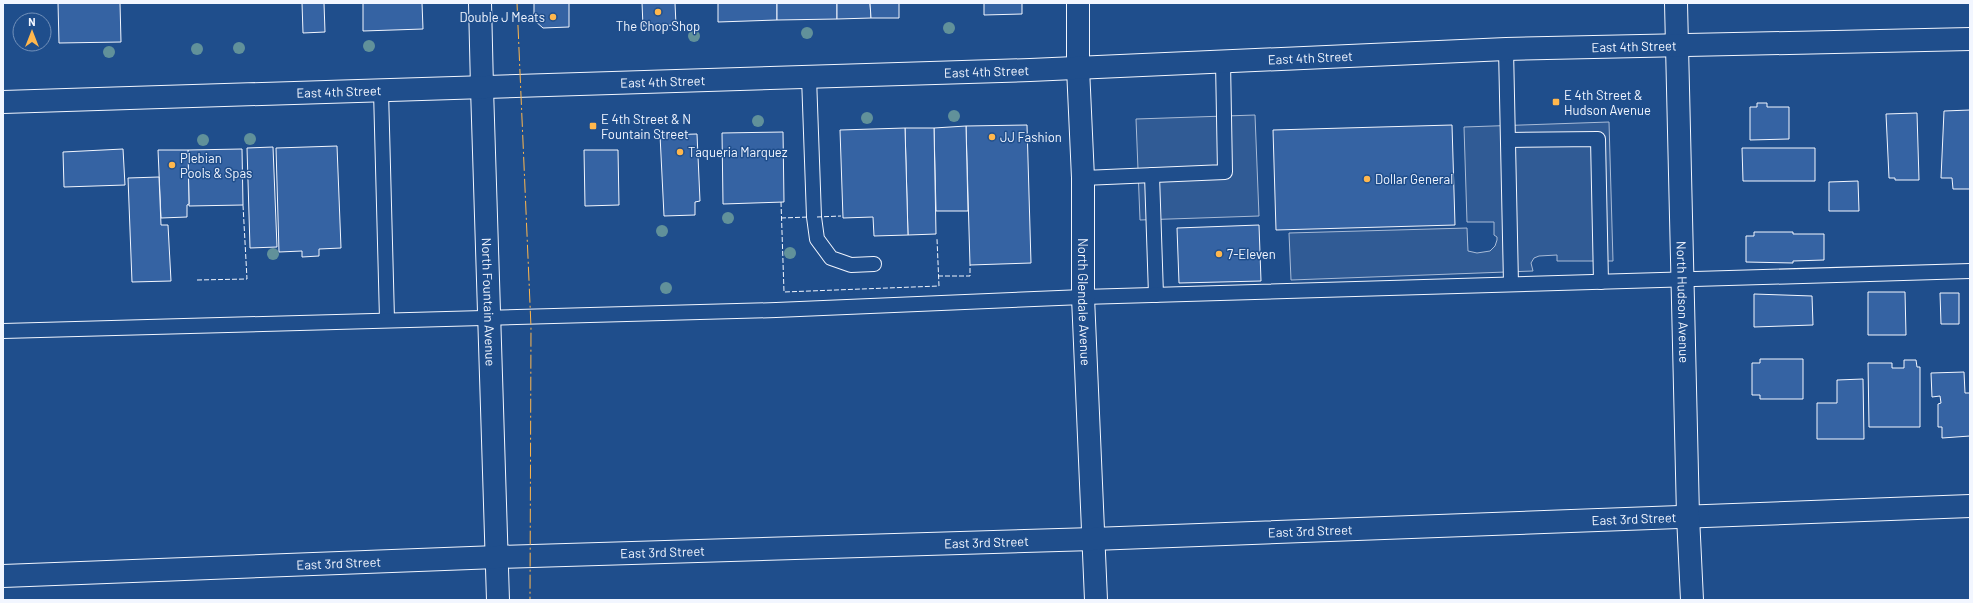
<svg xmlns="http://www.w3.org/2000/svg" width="1973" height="603" viewBox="0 0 1973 603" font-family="Barlow,sans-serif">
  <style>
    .parking { fill: #305b95; stroke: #a8bbd7 }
    .building { fill: #3563a3; stroke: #f2f6ff }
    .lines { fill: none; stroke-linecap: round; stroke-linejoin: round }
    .lane-casing { stroke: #f2f6ff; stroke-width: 16 }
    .street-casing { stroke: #f2f6ff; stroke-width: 24 }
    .secondary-casing { stroke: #f2f6ff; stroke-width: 24 }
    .primary-casing { stroke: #f2f6ff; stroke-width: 24 }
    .lane { stroke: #1f4e8c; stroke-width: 14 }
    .street { stroke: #1f4e8c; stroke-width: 22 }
    .secondary { stroke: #1f4e8c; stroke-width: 22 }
    .primary { stroke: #1f4e8c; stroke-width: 22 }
    .fence { stroke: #f2f6ff; stroke-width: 1; stroke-dasharray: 5 2; stroke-linecap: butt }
    .power { stroke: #ffb74d; stroke-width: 1; stroke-dasharray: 14 3 2 3; stroke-linecap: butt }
    .tree { fill: #61919a }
    .poi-dot { fill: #ffb74d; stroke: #1f4e8c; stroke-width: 1.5 }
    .labels { text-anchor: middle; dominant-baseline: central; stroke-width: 3; stroke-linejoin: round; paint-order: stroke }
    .poi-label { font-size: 13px; fill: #f2f6ff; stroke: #1f4e8c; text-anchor: start }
    .street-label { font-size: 13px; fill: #f2f6ff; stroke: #1f4e8c }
  </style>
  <rect width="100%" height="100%" fill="#1f4e8c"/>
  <!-- parking -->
  <g class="parking">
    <polygon points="1255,115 1259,216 1140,220 1136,119"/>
    <polygon points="1609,122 1613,261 1557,261 1557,255 1539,256 1534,258 1531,263 1533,271 1291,280 1289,233 1467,228 1468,251 1477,253 1490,251 1495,246 1497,240 1497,237 1494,235 1494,222 1467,222 1464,127"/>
  </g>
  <!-- building -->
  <g class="building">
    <polygon points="58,3 120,3 121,42 59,43"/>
    <polygon points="302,3 324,3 325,32 303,33"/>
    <polygon points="363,3 422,3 423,29 363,31"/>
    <polygon points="534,3 569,3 569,27 543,28 534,20"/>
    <polygon points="642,3 675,3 676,25 643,26"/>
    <polygon points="718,3 777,3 777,20 718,22"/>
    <polygon points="777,3 837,3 837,19 777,20"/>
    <polygon points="837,3 870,3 871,18 837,19"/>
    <polygon points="870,3 899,3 899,18 871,18"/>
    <polygon points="984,3 1022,3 1022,14 984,15"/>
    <polygon points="1757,103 1767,103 1767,107 1789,107 1789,139 1750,140 1750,107 1757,107"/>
    <polygon points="1970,110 1970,189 1953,189 1952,178 1941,178 1944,111"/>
    <polygon points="1917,113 1919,180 1895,180 1895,178 1889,178 1886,114"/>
    <polygon points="1027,125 1031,263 970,265 966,126"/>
    <polygon points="1452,125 1455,225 1276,230 1273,130"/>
    <polygon points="966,126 968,211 936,211 934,128"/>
    <polygon points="905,128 934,128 936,234 908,235"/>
    <polygon points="905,128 908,235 874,236 873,217 843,218 840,130"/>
    <polygon points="783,132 784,202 723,204 722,133"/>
    <polygon points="697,134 700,201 695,202 695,215 664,216 660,135"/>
    <polygon points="337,146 341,248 319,249 319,256 302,257 302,251 279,252 276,148"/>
    <polygon points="273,147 277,247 250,248 247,148"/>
    <polygon points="1742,148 1815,148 1815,181 1743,181"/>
    <polygon points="123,149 125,185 64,187 63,152"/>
    <polygon points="242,149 243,205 189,206 188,150"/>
    <polygon points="158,150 188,150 189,204 187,205 187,217 161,218"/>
    <polygon points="584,150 618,150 619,205 585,206"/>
    <polygon points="159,177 161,225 168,225 171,281 132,282 128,178"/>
    <polygon points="1858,181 1859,211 1829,211 1829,182"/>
    <polygon points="1259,225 1261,281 1179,283 1177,228"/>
    <polygon points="1754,232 1793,232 1793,234 1824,234 1824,260 1793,261 1793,263 1746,262 1746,236 1754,236"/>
    <polygon points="1868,292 1905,292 1906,335 1868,335"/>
    <polygon points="1940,293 1959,293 1959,324 1941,324"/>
    <polygon points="1754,294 1812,296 1813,325 1754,327"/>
    <polygon points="1760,359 1803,359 1803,399 1760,399 1760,395 1752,395 1752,363 1760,363"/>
    <polygon points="1904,360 1916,360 1917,367 1920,367 1920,427 1869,427 1868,363 1892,363 1892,368 1904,368"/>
    <polygon points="1964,372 1965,393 1970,393 1970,436 1942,438 1942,427 1938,427 1938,404 1941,403 1940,396 1932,397 1931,373"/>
    <polygon points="1863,379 1864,439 1817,439 1817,403 1837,403 1837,380"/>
  </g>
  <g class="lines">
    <!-- lane casing -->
    <g class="lane-casing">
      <g id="lane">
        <polyline points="1506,49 1511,284"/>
        <polyline points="809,77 814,217 817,239 831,258 851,265 874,264"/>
        <polyline points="381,91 387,319"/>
        <polyline points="1508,140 1598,139 1601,282"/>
        <polyline points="1152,175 1156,295"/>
        <polyline points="1083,178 1225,172 1223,62"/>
        <polyline points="3,331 776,310 1083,297 1970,271"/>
      </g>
    </g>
    <!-- street casing -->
    <g class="street-casing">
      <g id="street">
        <path id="s1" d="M1078,3V68L1083,178V297L1096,600"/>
        <path id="s2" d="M482,88L498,600"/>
        <path id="s3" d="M3,576L497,557L1093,539L1970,506"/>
      </g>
    </g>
    <!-- secondary casing -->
    <g class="secondary-casing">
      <g id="secondary">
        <polyline points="480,3 482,88"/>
        <path id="s4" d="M1676,3L1688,516L1692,600"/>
      </g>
    </g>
    <!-- primary casing -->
    <g class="primary-casing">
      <g id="primary">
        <path id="s5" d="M3,102L1030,70L1506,49L1970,39"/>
      </g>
    </g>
    <!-- lane -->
    <use href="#lane" class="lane"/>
    <!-- street -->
    <use href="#street" class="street"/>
    <!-- secondary -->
    <use href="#secondary" class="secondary"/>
    <!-- primary -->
    <use href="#primary" class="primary"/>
    <!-- fence -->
    <g class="fence">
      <polyline points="781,202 784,292 939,286 937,239"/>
      <polyline points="817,217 841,216"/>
      <polyline points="781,218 809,217"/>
      <polyline points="938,276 970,276 970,265"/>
      <polyline points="197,280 247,279 243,205"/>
    </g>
    <!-- power -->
    <polyline class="power" points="517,3 531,327 530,600"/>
  </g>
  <!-- trees -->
  <g class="tree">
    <circle cx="949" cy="28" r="6"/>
    <circle cx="807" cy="33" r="6"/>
    <circle cx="694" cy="36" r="6"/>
    <circle cx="369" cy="46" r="6"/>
    <circle cx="239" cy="48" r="6"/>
    <circle cx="197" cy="49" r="6"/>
    <circle cx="109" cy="52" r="6"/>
    <circle cx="954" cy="116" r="6"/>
    <circle cx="867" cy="118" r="6"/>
    <circle cx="758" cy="121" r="6"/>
    <circle cx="250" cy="139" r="6"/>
    <circle cx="203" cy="140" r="6"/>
    <circle cx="728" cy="218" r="6"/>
    <circle cx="662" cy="231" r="6"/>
    <circle cx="790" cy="253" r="6"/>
    <circle cx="273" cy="254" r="6"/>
    <circle cx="666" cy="288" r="6"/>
  </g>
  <!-- markers -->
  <g class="poi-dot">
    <circle cx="658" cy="12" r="4"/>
    <circle cx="553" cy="17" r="4"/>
    <rect x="1552" y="98" width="8" height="8" rx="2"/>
    <rect x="589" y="122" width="8" height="8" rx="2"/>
    <circle cx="992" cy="137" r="4"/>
    <circle cx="680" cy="152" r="4"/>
    <circle cx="172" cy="165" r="4"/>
    <circle cx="1367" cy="179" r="4"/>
    <circle cx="1219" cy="254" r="4"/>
  </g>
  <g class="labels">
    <!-- poi labels -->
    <g class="poi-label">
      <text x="545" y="17" text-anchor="end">Double J Meats</text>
      <text x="658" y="26" text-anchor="middle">The Chop Shop</text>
      <text x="1564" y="95">E 4th Street &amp;<tspan x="1564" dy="15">Hudson Avenue</tspan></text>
      <text x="601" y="119">E 4th Street &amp; N<tspan x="601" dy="15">Fountain Street</tspan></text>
      <text x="1000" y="137">JJ Fashion</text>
      <text x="688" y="152">Taqueria Marquez</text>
      <text x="180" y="158">Plebian<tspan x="180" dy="15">Pools &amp; Spas</tspan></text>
      <text x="1375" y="179">Dollar General</text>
      <text x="1227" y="254">7-Eleven</text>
    </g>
    <!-- street labels -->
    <g class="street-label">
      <text stroke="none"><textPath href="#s5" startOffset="1632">East 4th Street</textPath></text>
      <text stroke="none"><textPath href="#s5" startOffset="1308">East 4th Street</textPath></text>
      <text stroke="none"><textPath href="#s5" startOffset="984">East 4th Street</textPath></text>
      <text stroke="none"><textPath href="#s5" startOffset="660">East 4th Street</textPath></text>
      <text stroke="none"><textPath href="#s5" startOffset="336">East 4th Street</textPath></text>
      <text stroke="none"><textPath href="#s2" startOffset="214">North Fountain Avenue</textPath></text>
      <text stroke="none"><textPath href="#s1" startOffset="299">North Glendale Avenue</textPath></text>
      <text stroke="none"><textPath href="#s4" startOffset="299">North Hudson Avenue</textPath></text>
      <text stroke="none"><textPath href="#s3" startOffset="1632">East 3rd Street</textPath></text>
      <text stroke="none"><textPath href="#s3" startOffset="1308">East 3rd Street</textPath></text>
      <text stroke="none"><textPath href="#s3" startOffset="984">East 3rd Street</textPath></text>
      <text stroke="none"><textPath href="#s3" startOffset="660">East 3rd Street</textPath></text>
      <text stroke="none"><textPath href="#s3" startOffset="336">East 3rd Street</textPath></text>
    </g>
  </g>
  <!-- border -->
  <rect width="1973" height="603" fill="none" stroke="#f2f6ff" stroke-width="8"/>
  <!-- north arrow -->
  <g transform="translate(32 32)"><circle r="19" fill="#1f4e8c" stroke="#7391ba"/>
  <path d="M0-3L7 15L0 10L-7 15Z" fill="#ffb74d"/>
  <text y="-6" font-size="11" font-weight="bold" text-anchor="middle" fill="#f2f6ff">N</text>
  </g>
</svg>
